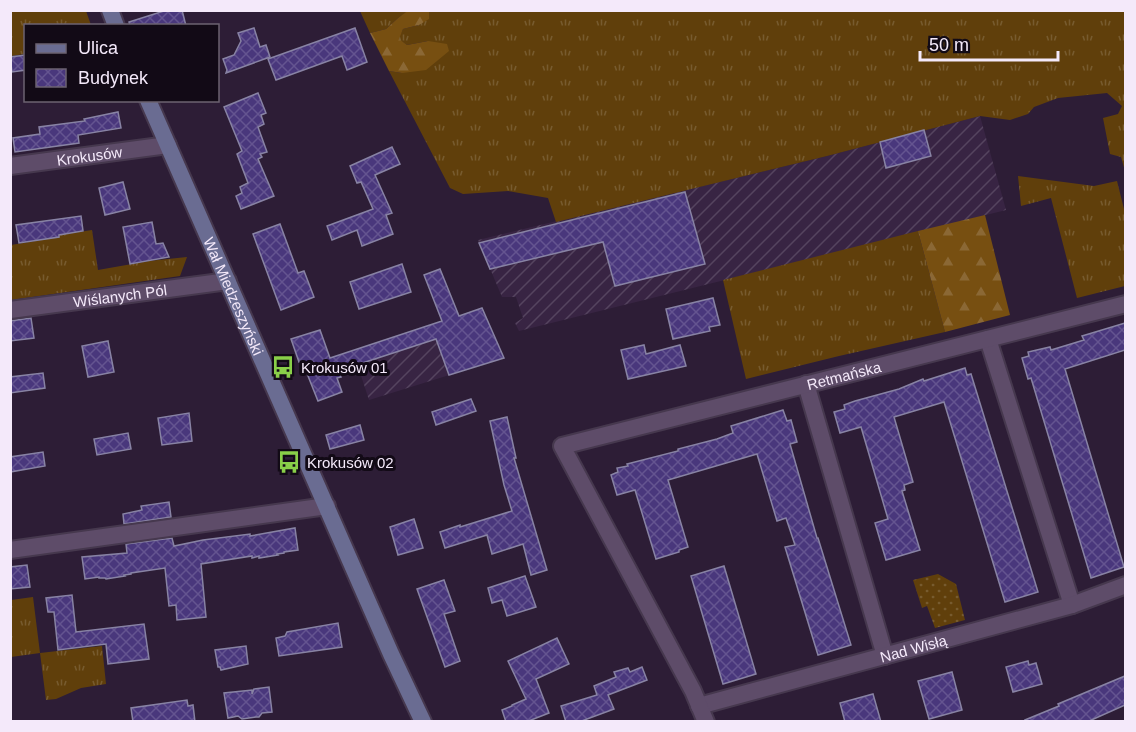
<svg xmlns="http://www.w3.org/2000/svg" width="1136" height="732" viewBox="0 0 1136 732" font-family="Helvetica,sans-serif">
  <style>
    .industrial { fill: url(#industrial-furrows) }
    .grass { fill: url(#grass-tufts) }
    .forest { fill: url(#forest-firs) }
    .park { fill: url(#park-dots) }
    .building { fill: url(#building-cross-hatch); stroke: #8883a4; stroke-width: 1.5 }
    .lines { fill: none; stroke-linecap: round; stroke-linejoin: round }
    .minor-casing { stroke: #46384e; stroke-width: 20 }
    .secondary-casing { stroke: #46384e; stroke-width: 20 }
    .minor { stroke: #5e4c69; stroke-width: 16 }
    .secondary { stroke: #6a6c92; stroke-width: 16 }
    .labels { text-anchor: middle; dominant-baseline: central; stroke-width: 6; stroke-linejoin: round; paint-order: stroke }
    .street-label { font-size: 15px; fill: #f4e9fa; stroke: #120a16 }
    .poi-label { font-size: 15px; fill: #f4e9fa; stroke: #120a16; text-anchor: start }
  </style>
  <defs>
    <pattern id="industrial-furrows" width="10" height="10" patternUnits="userSpaceOnUse" patternTransform="scale(1.5)"><rect width="10" height="10" fill="#382443"/><path d="M-1 1l2-2M0 10L10 0M9 11l2-2" fill="none" stroke="#55445f"/></pattern>
    <pattern id="grass-tufts" width="24" height="20" patternUnits="userSpaceOnUse" patternTransform="scale(1.5)"><rect width="24" height="20" fill="#603f0b"/><path d="M3 7l-1-3M5 7V3M7 7l1-3M15 17l-1-3M17 17v-4M19 17l1-3" fill="none" stroke="#775b2f"/></pattern>
    <pattern id="forest-firs" width="22" height="20" patternUnits="userSpaceOnUse" patternTransform="scale(1.5)"><rect width="22" height="20" fill="#774f11"/><path d="M5 1l3.5 6h-7zM16 11l3.5 6h-7z" fill="#8b6835"/></pattern>
    <pattern id="park-dots" width="8" height="8" patternUnits="userSpaceOnUse" patternTransform="scale(1.5)"><rect width="8" height="8" fill="#603f0b"/><path d="M2 2h.1M6 6h.1" fill="none" stroke="#775b2f" stroke-width="1.8" stroke-linecap="round"/></pattern>
    <pattern id="building-cross-hatch" width="8" height="8" patternUnits="userSpaceOnUse" patternTransform="scale(1.5)"><rect width="8" height="8" fill="#49377c"/><path d="M0 0l8 8M0 8l8-8" fill="none" stroke="#645490"/></pattern>
  </defs>
  <rect width="100%" height="100%" fill="#2d1d36"/>
  <!-- industrial -->
  <g class="industrial">
    <polygon points="980,116 1006,210 797,262 519,331 515,323 523,318 516,297 502,297 478,240 827,156"/>
    <polygon points="482,308 504,358 369,400 353,351"/>
  </g>
  <!-- grass -->
  <g class="grass">
    <polygon points="11,10 86,11 91,25 26,26 25,54 11,56"/>
    <polygon points="360,11 409,11 398,18 386,29 370,33"/>
    <polygon points="429,11 1125,11 1125,171 1121,157 1110,154 1103,118 1118,114 1122,106 1107,93 1058,98 1034,107 1028,114 1010,120 980,116 827,156 556,222 548,198 508,191 463,194 450,188 389,71 402,73 428,41 407,45 398,39 403,29 419,25 429,12"/>
    <polygon points="1018,176 1094,186 1117,181 1125,213 1125,286 1077,298 1051,198 1021,206"/>
    <polygon points="92,230 98,270 149,261 187,257 180,276 11,300 11,245 59,237 59,235"/>
    <polygon points="918,231 945,332 839,356 746,379 723,280"/>
    <polygon points="33,597 40,653 102,646 106,684 81,688 56,699 46,700 40,653 11,657 11,600"/>
  </g>
  <!-- forest -->
  <g class="forest">
    <polygon points="409,10 429,11 429,19 419,25 403,29 399,39 407,45 428,41 447,44 449,51 426,70 402,73 389,71 370,33 386,29 398,18"/>
    <polygon points="985,215 1010,315 945,332 918,231"/>
  </g>
  <!-- park -->
  <polygon class="park" points="938,574 956,584 965,620 935,628 927,606 922,608 913,580"/>
  <!-- building -->
  <g class="building">
    <polygon points="167,10 182,10 186,26 130,26 129,22"/>
    <polygon points="254,28 260,47 266,45 270,57 226,73 227,70 223,59 234,55 241,41 238,33"/>
    <polygon points="355,28 367,62 347,70 342,56 276,80 268,59"/>
    <polygon points="26,55 26,70 12,72 10,57"/>
    <polygon points="258,93 266,113 261,115 264,124 258,127 267,152 260,154 262,157 258,159 274,196 241,209 236,196 242,193 240,187 248,183 237,154 242,151 224,107"/>
    <polygon points="118,112 121,128 78,135 79,143 15,152 13,138 40,134 39,127 85,121 84,119"/>
    <polygon points="924,130 931,156 886,168 880,142"/>
    <polygon points="392,147 400,164 375,175 392,213 386,215 393,234 362,246 357,230 332,240 327,226 373,209 361,182 357,183 350,166"/>
    <polygon points="123,182 130,209 105,215 99,188"/>
    <polygon points="685,192 705,264 615,286 603,242 490,269 479,243"/>
    <polygon points="81,216 83,231 59,235 59,237 19,243 16,225"/>
    <polygon points="152,222 156,244 163,243 169,257 130,264 123,227"/>
    <polygon points="280,224 298,273 304,271 314,297 281,310 253,234"/>
    <polygon points="402,264 411,292 359,309 350,282"/>
    <polygon points="440,269 459,316 482,308 504,358 449,375 436,339 338,371 341,377 337,378 342,392 318,401 302,361 299,362 291,339 320,330 330,358 442,321 424,275"/>
    <polygon points="713,298 720,325 709,327 710,331 673,339 666,309"/>
    <polygon points="31,318 34,338 10,341 10,321"/>
    <polygon points="1125,323 1125,350 1065,369 1124,567 1091,578 1031,378 1028,379 1022,358 1029,356 1028,352 1050,347 1051,350 1084,340 1082,336"/>
    <polygon points="108,341 114,372 88,377 82,346"/>
    <polygon points="644,345 646,354 680,345 686,366 628,379 621,350"/>
    <polygon points="965,368 967,375 971,374 1038,592 1005,602 944,402 894,417 913,482 904,485 905,490 902,491 920,550 886,560 875,523 888,519 861,427 840,433 834,412 845,409 844,405 855,401 899,389 923,379 924,381"/>
    <polygon points="43,373 45,388 10,393 10,377"/>
    <polygon points="471,399 476,411 436,425 432,412"/>
    <polygon points="783,410 787,421 791,420 797,442 790,444 817,538 818,538 851,645 818,655 785,547 795,545 786,518 777,521 757,454 668,480 688,547 679,550 679,552 656,559 635,490 617,495 611,475 618,472 617,468 628,466 627,464 678,451 678,449 717,439 733,433 731,426"/>
    <polygon points="189,413 192,441 162,445 158,418"/>
    <polygon points="507,417 516,458 514,458 547,570 531,575 523,544 492,554 487,535 445,548 440,532 460,525 460,527 512,511 504,485 490,421"/>
    <polygon points="360,425 364,440 330,449 326,435"/>
    <polygon points="128,433 131,449 97,455 94,439"/>
    <polygon points="43,452 45,466 10,472 10,457"/>
    <polygon points="169,502 171,517 124,524 123,514 142,510 141,506"/>
    <polygon points="414,519 423,548 398,555 390,527"/>
    <polygon points="295,528 298,550 284,552 284,553 277,554 278,555 259,558 259,556 252,558 252,556 201,564 206,617 177,620 176,605 169,606 165,568 131,573 131,574 124,575 125,576 106,579 105,578 99,578 99,577 85,579 82,557 127,553 126,544 172,538 174,546 203,540 250,534 250,536"/>
    <polygon points="27,565 30,587 10,589 10,567"/>
    <polygon points="724,566 756,674 723,684 691,576"/>
    <polygon points="525,576 536,607 507,616 502,600 492,603 488,588"/>
    <polygon points="444,580 455,611 444,614 460,661 445,667 417,589"/>
    <polygon points="72,595 76,632 144,624 149,659 108,664 106,644 58,650 54,612 48,612 46,598"/>
    <polygon points="338,623 342,647 279,656 276,638 285,636 287,632"/>
    <polygon points="557,638 569,664 536,679 549,713 526,722 506,722 502,710 512,706 512,705 526,699 508,661"/>
    <polygon points="246,646 248,664 221,670 220,667 218,667 215,650"/>
    <polygon points="1028,661 1029,665 1036,663 1042,684 1013,692 1006,667"/>
    <polygon points="642,667 647,680 608,695 614,709 579,722 566,722 561,706 597,695 594,686 616,677 614,672 628,668 630,672"/>
    <polygon points="952,672 962,710 929,719 918,681"/>
    <polygon points="1125,676 1125,705 1087,722 1026,722 1025,720 1059,706 1058,704"/>
    <polygon points="269,687 272,712 262,713 259,717 256,717 242,719 238,716 228,718 224,693 252,690 252,694 254,689"/>
    <polygon points="873,694 881,722 845,722 840,703"/>
    <polygon points="187,700 188,706 193,705 195,722 133,722 131,708"/>
  </g>
  <g class="lines">
    <!-- minor casing -->
    <g class="minor-casing">
      <g id="minor">
        <path id="s1" d="M10,166L168,145"/>
        <path id="s2" d="M10,310L228,281"/>
        <polyline points="988,339 1072,605"/>
        <polyline points="806,384 885,656"/>
        <polyline points="10,550 327,506"/>
        <path id="s3" d="M699,706L1072,605L1126,585"/>
        <path id="s4" d="M706,722L693,691L562,446L1126,304"/>
      </g>
    </g>
    <!-- secondary casing -->
    <g class="secondary-casing">
      <g id="secondary">
        <polyline points="110,10 116,26"/>
        <path id="s5" d="M148,100L391,654L423,722"/>
      </g>
    </g>
    <!-- minor -->
    <use href="#minor" class="minor"/>
    <!-- secondary -->
    <use href="#secondary" class="secondary"/>
  </g>
  <!-- icons -->
  <defs>
    <g id="bus-bare" transform="scale(1.8)"><path d="M-5-6H5V4H4V6H2V4H-2V6H-4V4H-5ZM-3.5-4V0h7V-4ZM-3.5 1.2v1.5H-2V1.2ZM2 1.2v1.5H3.5V1.2Z" fill="#89cf49" stroke="#120a16" stroke-width="2.5" paint-order="stroke"/></g>
  </defs>
  <g fill-rule="evenodd">
    <use href="#bus-bare" x="283" y="367"/>
    <use href="#bus-bare" x="289" y="462"/>
  </g>
  <g class="labels">
    <!-- street labels -->
    <g class="street-label">
      <text stroke="none"><textPath href="#s1" startOffset="80">Krokusów</textPath></text>
      <text stroke="none"><textPath href="#s2" startOffset="111">Wiślanych Pól</textPath></text>
      <text stroke="none"><textPath href="#s5" startOffset="214">Wał Miedzeszyński</textPath></text>
      <text stroke="none"><textPath href="#s4" startOffset="602">Retmańska</textPath></text>
      <text stroke="none"><textPath href="#s3" startOffset="222">Nad Wisłą</textPath></text>
    </g>
    <!-- poi labels -->
    <g class="poi-label">
      <text x="301" y="367">Krokusów 01</text>
      <text x="307" y="462">Krokusów 02</text>
    </g>
  </g>
  <!-- border -->
  <rect width="1136" height="732" fill="none" stroke="#f4e9fa" stroke-width="24"/>
  <!-- legend -->
  <rect x="24" y="24" width="195" height="78" fill="#120a16" stroke="#6c6371" stroke-width="1.5"/>
  <rect x="36" y="44" width="30" height="9" fill="#6a6c92" stroke="#6c6371" stroke-width="1.5"/>
  <text x="78" y="54" font-size="18" fill="#f4e9fa">Ulica</text>
  <rect x="36" y="69" width="30" height="18" fill="url(#building-cross-hatch)" stroke="#6c6371" stroke-width="1.5"/>
  <text x="78" y="84" font-size="18" fill="#f4e9fa">Budynek</text>
  <!-- scale -->
  <path d="M920 51v9h138v-9" fill="none" stroke="#f4e9fa" stroke-width="3"/>
  <text x="929" y="51" font-size="18" fill="#f4e9fa" stroke="#120a16" stroke-width="4.5" paint-order="stroke">50 m</text>
</svg>
